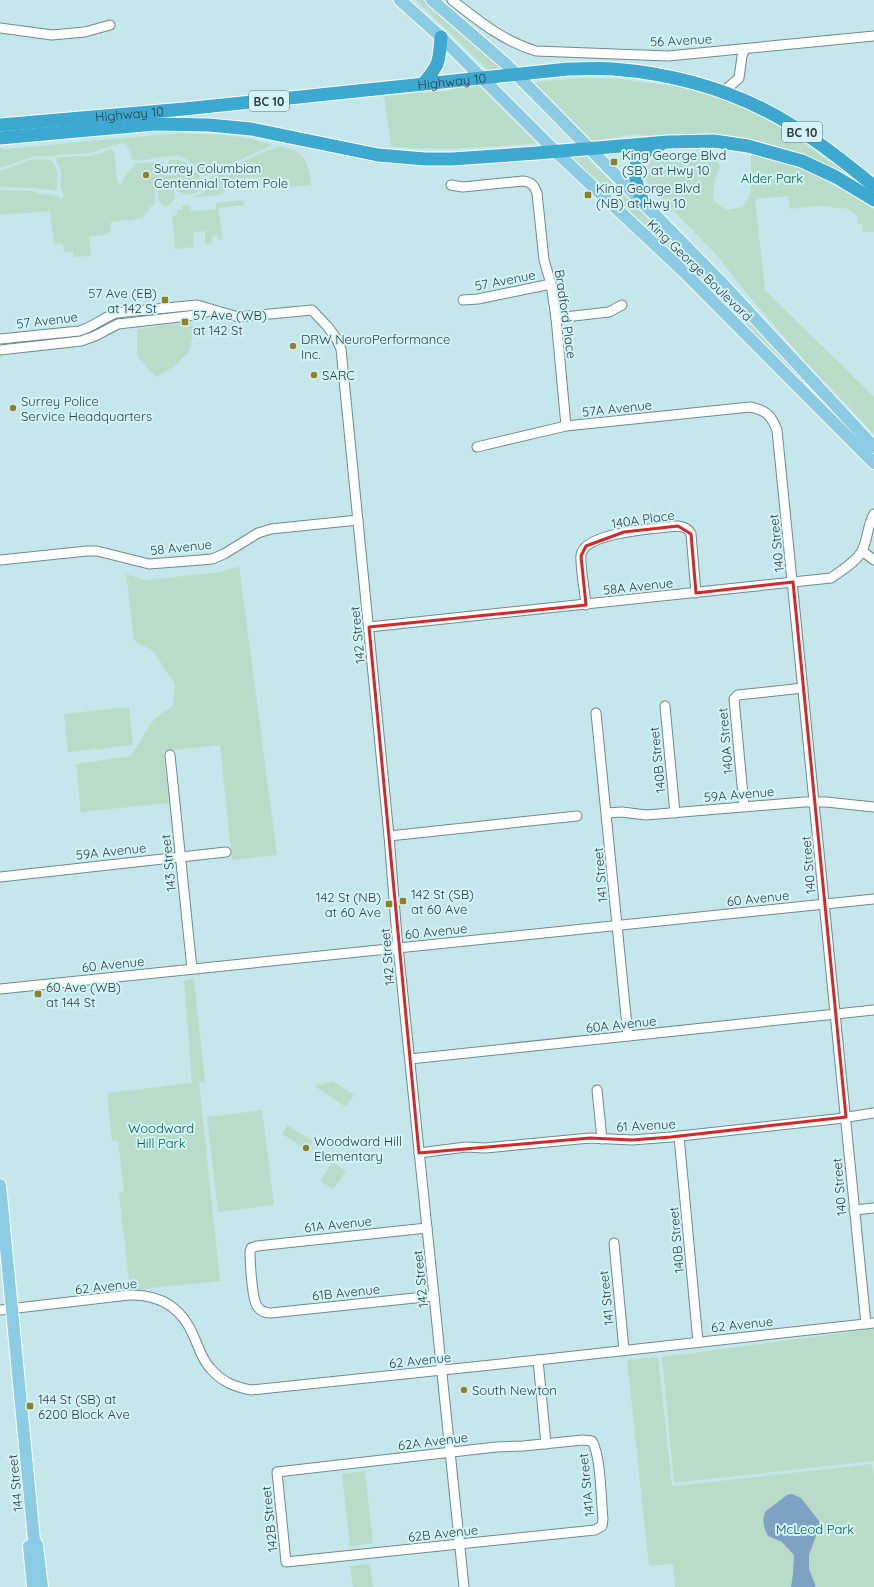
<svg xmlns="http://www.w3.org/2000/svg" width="874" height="1587" viewBox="0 0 874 1587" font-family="Quicksand,sans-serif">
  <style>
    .green { fill: #b9dcc9 }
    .water { fill: #7ea2c4 }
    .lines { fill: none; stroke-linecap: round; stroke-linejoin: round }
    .minor-casing { stroke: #6c8b8f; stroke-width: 11 }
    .major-casing { stroke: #fff; stroke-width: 14 }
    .highway-casing { stroke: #fff; stroke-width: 15 }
    .minor { stroke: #fff; stroke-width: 9 }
    .major { stroke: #8bcbe3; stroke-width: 12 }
    .highway { stroke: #3da9d1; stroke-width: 13 }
    .marked { fill: none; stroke: #d62828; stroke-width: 3; stroke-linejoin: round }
    .poi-dot { fill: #927f26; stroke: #d2f4f8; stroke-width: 1.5 }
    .labels { text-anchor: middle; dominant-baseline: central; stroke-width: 4; stroke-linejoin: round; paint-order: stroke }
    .shield { fill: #d2f4f8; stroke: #617476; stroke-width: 1 }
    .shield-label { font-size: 12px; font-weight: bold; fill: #303d3f }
    .street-label { font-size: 13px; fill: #303d3f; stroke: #d2f4f8 }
    .poi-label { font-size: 13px; fill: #303d3f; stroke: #d2f4f8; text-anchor: start }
    .park-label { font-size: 13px; fill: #066141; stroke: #d2f4f8 }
  </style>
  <rect width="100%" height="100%" fill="#c5e7eb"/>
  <!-- green -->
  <g class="green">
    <polygon points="416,0 426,0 450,20 504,70 489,71"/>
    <polygon points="585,78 621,79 682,87 730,102 758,115 784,129 874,193 851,178 822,164 694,136 629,135 592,141 534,83 540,81"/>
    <path d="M475,85H481L538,142V143C488,147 441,152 391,146L384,96L447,91L457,87Z"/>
    <path d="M166,134L167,136L169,134C200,133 243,134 272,145L206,176C198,172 193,162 184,158C171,151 149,162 133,160C129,154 131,146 123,143L89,153L32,157L0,168V148L6,149Z"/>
    <path d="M280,146C306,152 308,160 311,185L290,187L289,179L279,180L280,186L269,179L262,177L244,178L237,180L223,192L218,195L189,198L204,193L207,188V180L211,177L254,156Z"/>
    <path d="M110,149L114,151L117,180L119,184L122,183L125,176L136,163L163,162L167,165L170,159C173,160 176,160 179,160C190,163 204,177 204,187C198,195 183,197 177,190H174L175,199L173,200L171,204L166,207L162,205L160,201H159L157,184L154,185L155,204L150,207V209L148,210V212L145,213L146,215L143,216V218L111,222L110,231L108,234L89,237L91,256L74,257L73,251L64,252L63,243L54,244L50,211L0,215V190L33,191C43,196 52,192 62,199L64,196C60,192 60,177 62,172L60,167L58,166L56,158C77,154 90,160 110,149Z"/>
    <path d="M667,152L709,153L720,166L714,183L713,200L726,210L743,207L751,192V154C796,162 836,184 874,209V232H863L862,224H858L857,216L848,209L819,206L790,209L788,196L755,199L765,290L874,397V434L804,360L743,289L716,254L651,188L646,180L648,166L653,158Z"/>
    <polygon points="584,154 642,213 690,257 839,412 833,416 569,156"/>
    <path d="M48,159C59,164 58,181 56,191C37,187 19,188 0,187V171L30,160Z"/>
    <polygon points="243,200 245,205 218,208 223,239 218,240 217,235 212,236 213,243 205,244 205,231 193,232 194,247 175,249 172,216 177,215 177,210 182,210 182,206 190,205 191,212 216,209 216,203"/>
    <polygon points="190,322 194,328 189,352 173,367 156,377 137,356 137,329"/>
    <polygon points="239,566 277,855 232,860 220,745 163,751 169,803 81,812 76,764 131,756 153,720 173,706 175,684 153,651 134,640 126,574 145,580 221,572"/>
    <polygon points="129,707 133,745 68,752 64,714"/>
    <polygon points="194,979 205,1082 199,1082 220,1281 130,1290 119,1193 124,1192 118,1141 112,1141 107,1093 192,1083 184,981"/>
    <polygon points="333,1081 354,1095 346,1107 316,1087 317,1085"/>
    <polygon points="262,1110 274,1205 218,1212 207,1117"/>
    <polygon points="287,1125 313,1141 308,1150 282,1134"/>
    <polygon points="332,1162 346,1171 333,1189 320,1181"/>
    <polygon points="874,1329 874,1461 674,1483 662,1357"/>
    <polygon points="658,1357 672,1486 872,1464 874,1478 874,1587 675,1587 673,1564 649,1566 627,1360"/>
    <polygon points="365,1471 373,1543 350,1546 342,1474"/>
    <polygon points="370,1564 373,1587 353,1587 350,1566"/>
  </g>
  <!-- water -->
  <path class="water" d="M792,1494L801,1498L819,1521L820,1525L809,1555V1569L816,1587H791L793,1574L794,1555L782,1542L768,1536C764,1529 761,1519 766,1511L787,1495Z"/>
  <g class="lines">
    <!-- minor casing -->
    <g class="minor-casing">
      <g id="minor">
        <path d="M452,0C479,21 503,41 536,51L668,56L874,36"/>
        <polyline points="0,28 52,35 85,32 110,25"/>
        <polyline points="723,92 739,78 742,56 745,49"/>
        <path d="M451,185L463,187L523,181C531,182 534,185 537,193L544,260L551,284L556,318L566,426"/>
        <polyline points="463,300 478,299 551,284"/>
        <polyline points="556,318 609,312 622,305"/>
        <path d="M0,339L79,331C93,327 103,318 116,313L197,305L238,317L312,310L328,327L336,338L341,349L389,836L397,937L464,1587"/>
        <polyline points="0,350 81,341 95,336 118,324 197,315 212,310"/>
        <path d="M477,447L566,426L750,407C766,410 771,415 777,430L866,1324"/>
        <polyline points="862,551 874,560"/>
        <polyline points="0,560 87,551 97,551 149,564 201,560 212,559 224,554 258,533 271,529 358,520"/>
        <path d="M586,605C585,592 580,567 581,555C584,532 659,528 678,526C684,527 688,528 691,534L696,593"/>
        <path d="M369,627L831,578C841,571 856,562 862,551C868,539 867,526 874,514"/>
        <polyline points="665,706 675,813"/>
        <polyline points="596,713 628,1036"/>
        <polyline points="170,755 192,969"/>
        <polyline points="744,806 734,699 738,695 803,688"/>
        <polyline points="607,813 622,812 646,815 804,802 826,802 874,807"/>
        <polyline points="389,836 577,816"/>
        <polyline points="0,877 226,852"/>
        <polyline points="0,989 874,899"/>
        <polyline points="410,1059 874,1010"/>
        <polyline points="597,1090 602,1139"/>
        <polyline points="679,1136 698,1342"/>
        <polyline points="419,1153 466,1147 485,1148 590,1138 632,1140 671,1137 835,1119 874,1113"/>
        <polyline points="854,1210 874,1208"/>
        <path d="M427,1228L257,1246L251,1248L250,1252C250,1262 252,1298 257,1306C260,1311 265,1313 271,1313L434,1296"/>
        <polyline points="614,1243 624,1350"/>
        <path d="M0,1310L129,1295C160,1294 182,1307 194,1337C199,1348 202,1360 211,1369C222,1382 235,1387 251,1390L538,1360L874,1323"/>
        <polyline points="538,1360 546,1444"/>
        <path d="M583,1440L592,1441C601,1456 601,1500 603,1519L602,1526L595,1530L286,1562L277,1472L496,1447L523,1446Z"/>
      </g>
    </g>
    <!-- major casing -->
    <g class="major-casing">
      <g id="major">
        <polyline points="400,0 441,37 555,151 682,270 874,463"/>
        <polyline points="432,0 506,64 589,148 723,284 874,447"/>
        <polyline points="0,1185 34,1540 37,1545 42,1587"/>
        <polyline points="29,1546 33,1587"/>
      </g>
    </g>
    <!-- highway casing -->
    <g class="highway-casing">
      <g id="highway">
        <path d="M423,84C440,64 439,62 441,37"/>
        <path id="s1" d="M0,125L184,109L568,69C583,69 598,68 613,69C677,74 739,92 793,126C822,144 848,165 874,186"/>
        <polyline points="0,138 155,124 209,125 251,129 378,155 425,159 452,159 537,153 668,142 714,141 748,146 802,161 836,177 874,200"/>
        <path d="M643,202C633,177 627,156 660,145"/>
      </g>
    </g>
    <!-- minor -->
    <use href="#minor" class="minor"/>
    <!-- major -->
    <use href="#major" class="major"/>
    <!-- highway -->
    <use href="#highway" class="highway"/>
  </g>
  <!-- marked area -->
  <path class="marked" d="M678,526L691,534L696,593L793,582L846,1117L671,1137L632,1140L590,1138L419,1153L369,627L586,605L581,556L586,546L624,532Z"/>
  <!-- markers -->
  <g class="poi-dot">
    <rect x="610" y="158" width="8" height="8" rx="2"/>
    <circle cx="146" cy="175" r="4"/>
    <rect x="584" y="191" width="8" height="8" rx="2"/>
    <rect x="161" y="296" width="8" height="8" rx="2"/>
    <rect x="181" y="318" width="8" height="8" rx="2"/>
    <circle cx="293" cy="346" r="4"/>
    <circle cx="314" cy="375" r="4"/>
    <circle cx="13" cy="408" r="4"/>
    <rect x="399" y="897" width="8" height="8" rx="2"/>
    <rect x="385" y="900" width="8" height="8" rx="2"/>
    <rect x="34" y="990" width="8" height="8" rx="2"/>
    <circle cx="306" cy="1148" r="4"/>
    <circle cx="464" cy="1390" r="4"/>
    <rect x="26" y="1402" width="8" height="8" rx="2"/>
  </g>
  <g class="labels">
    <!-- shield labels -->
    <g class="shield">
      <rect x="249" y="91" width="40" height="20" rx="3"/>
      <rect x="782" y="122" width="40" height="20" rx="3"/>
    </g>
    <g class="shield-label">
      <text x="269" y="101">BC 10</text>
      <text x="802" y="132">BC 10</text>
    </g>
    <!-- street labels -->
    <g class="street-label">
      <text transform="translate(681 40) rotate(-3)">56 Avenue</text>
      <text stroke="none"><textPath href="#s1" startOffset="454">Highway 10</textPath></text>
      <text stroke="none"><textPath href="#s1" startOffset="130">Highway 10</textPath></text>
      <text transform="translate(700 270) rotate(44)">King George Boulevard</text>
      <text transform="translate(505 280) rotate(-11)">57 Avenue</text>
      <text transform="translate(566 314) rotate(82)">Bradford Place</text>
      <text transform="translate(47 320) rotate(-7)">57 Avenue</text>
      <text transform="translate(617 408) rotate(-6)">57A Avenue</text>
      <text transform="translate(643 519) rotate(-8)">140A Place</text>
      <text transform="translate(776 543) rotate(-96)">140 Street</text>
      <text transform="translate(181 547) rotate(-6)">58 Avenue</text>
      <text transform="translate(638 586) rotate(-6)">58A Avenue</text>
      <text transform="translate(357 635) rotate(-96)">142 Street</text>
      <text transform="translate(725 741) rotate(-95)">140A Street</text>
      <text transform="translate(657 760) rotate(-96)">140B Street</text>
      <text transform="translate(739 794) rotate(-5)">59A Avenue</text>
      <text transform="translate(111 851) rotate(-6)">59A Avenue</text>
      <text transform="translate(168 863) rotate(-96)">143 Street</text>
      <text transform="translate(808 865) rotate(-95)">140 Street</text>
      <text transform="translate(600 875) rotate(-95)">141 Street</text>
      <text transform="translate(758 898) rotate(-6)">60 Avenue</text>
      <text transform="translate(436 931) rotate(-6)">60 Avenue</text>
      <text transform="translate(387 957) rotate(-95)">142 Street</text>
      <text transform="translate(113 964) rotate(-6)">60 Avenue</text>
      <text transform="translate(621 1024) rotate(-6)">60A Avenue</text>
      <text transform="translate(646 1125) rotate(-3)">61 Avenue</text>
      <text transform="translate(839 1187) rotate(-95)">140 Street</text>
      <text transform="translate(338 1224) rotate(-6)">61A Avenue</text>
      <text transform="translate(676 1240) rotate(-95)">140B Street</text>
      <text transform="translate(420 1279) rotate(-96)">142 Street</text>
      <text transform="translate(106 1286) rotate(-6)">62 Avenue</text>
      <text transform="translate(346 1292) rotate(-6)">61B Avenue</text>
      <text transform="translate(606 1298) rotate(-96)">141 Street</text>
      <text transform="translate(742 1324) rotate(-6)">62 Avenue</text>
      <text transform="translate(420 1360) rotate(-6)">62 Avenue</text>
      <text transform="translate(433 1441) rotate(-7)">62A Avenue</text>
      <text transform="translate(15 1483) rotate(-96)">144 Street</text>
      <text transform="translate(586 1485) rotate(-96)">141A Street</text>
      <text transform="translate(269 1519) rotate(-96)">142B Street</text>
      <text transform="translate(443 1533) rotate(-6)">62B Avenue</text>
    </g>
    <!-- poi labels -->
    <g class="poi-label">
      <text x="622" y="155">King George Blvd<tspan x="622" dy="15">(SB) at Hwy 10</tspan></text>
      <text x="154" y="168">Surrey Columbian<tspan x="154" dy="15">Centennial Totem Pole</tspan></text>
      <text x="596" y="188">King George Blvd<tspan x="596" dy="15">(NB) at Hwy 10</tspan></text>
      <text x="157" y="293" text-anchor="end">57 Ave (EB)<tspan x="157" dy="15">at 142 St</tspan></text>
      <text x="193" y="315">57 Ave (WB)<tspan x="193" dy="15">at 142 St</tspan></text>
      <text x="301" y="339">DRW NeuroPerformance<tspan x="301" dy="15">Inc.</tspan></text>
      <text x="322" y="375">SARC</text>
      <text x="21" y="401">Surrey Police<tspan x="21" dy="15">Service Headquarters</tspan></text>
      <text x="411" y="894">142 St (SB)<tspan x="411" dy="15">at 60 Ave</tspan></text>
      <text x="381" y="897" text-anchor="end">142 St (NB)<tspan x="381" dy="15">at 60 Ave</tspan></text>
      <text x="46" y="987">60 Ave (WB)<tspan x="46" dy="15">at 144 St</tspan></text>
      <text x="314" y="1141">Woodward Hill<tspan x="314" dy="15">Elementary</tspan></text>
      <text x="472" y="1390">South Newton</text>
      <text x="38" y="1399">144 St (SB) at<tspan x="38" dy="15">6200 Block Ave</tspan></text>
    </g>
    <!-- park labels -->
    <g class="park-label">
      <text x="772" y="178">Alder Park</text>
      <text x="161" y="1128">Woodward<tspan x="161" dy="15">Hill Park</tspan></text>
      <text x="815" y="1529">McLeod Park</text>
    </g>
  </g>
</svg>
